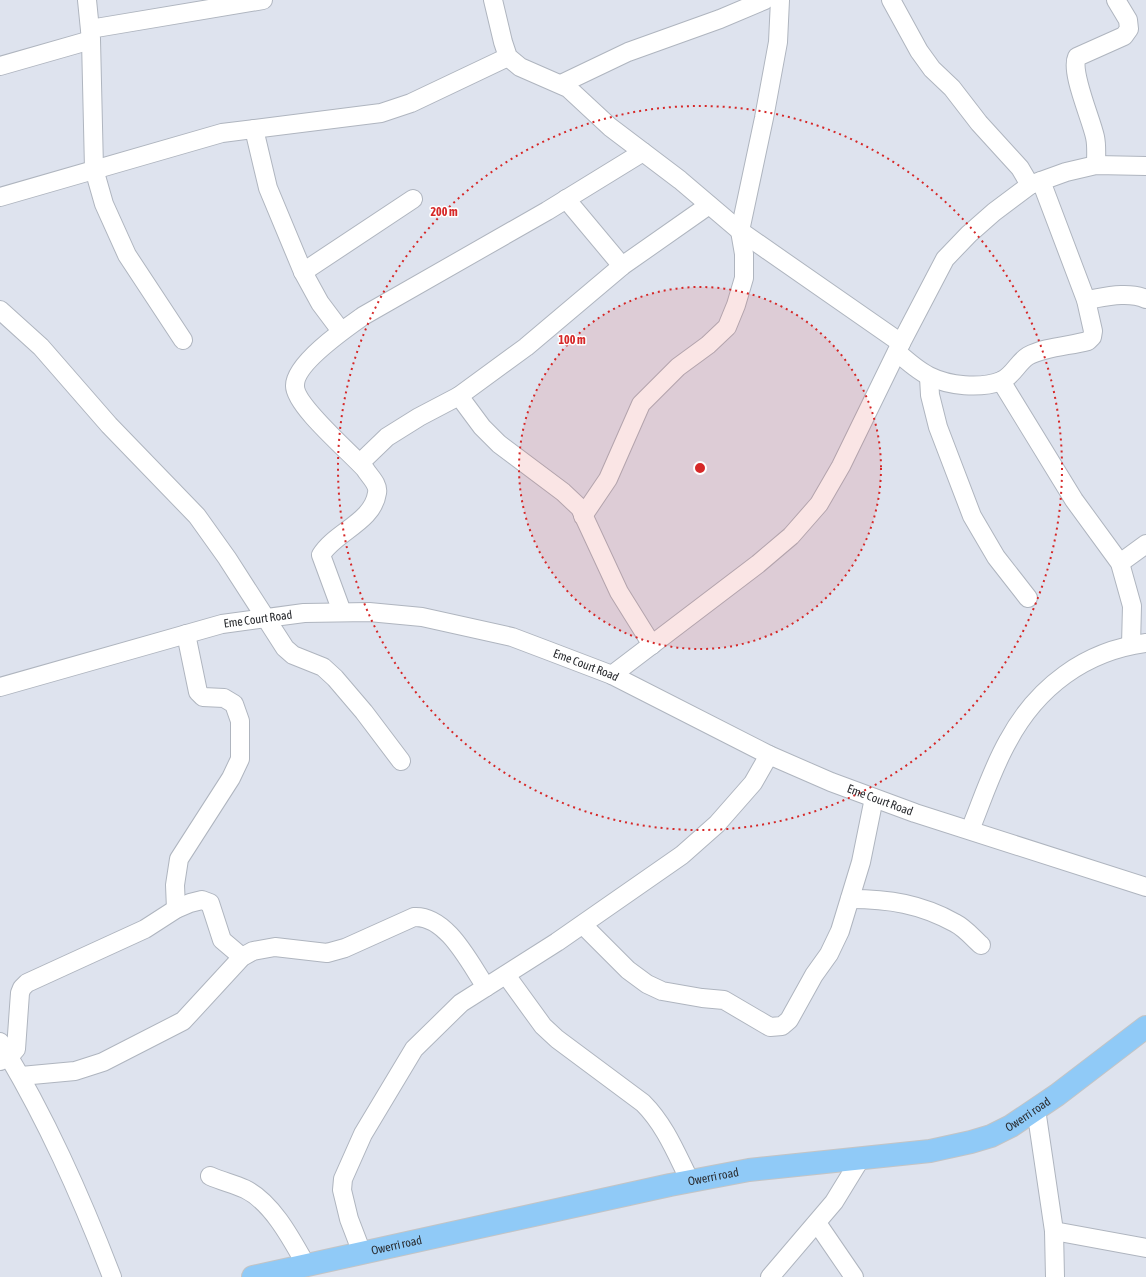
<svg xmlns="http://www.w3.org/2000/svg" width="1146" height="1277" viewBox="0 0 1146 1277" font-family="'Asap Condensed',sans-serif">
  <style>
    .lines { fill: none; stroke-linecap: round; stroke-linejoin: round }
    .minor-casing { stroke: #afb5bf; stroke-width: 20 }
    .major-casing { stroke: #c3c4c5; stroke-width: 24 }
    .minor { stroke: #fff; stroke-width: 18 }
    .major { stroke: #90caf7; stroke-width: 22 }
    .ring { fill: none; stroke: #d62828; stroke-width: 2; stroke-dasharray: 2 4 }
    .labels { text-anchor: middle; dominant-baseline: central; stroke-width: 3; stroke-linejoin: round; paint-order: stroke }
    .street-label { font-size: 12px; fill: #2a2c30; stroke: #fff }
    .centre { fill: #d62828; stroke: #fff; stroke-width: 2 }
    .ring-label { font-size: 12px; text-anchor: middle; font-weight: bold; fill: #d62828; stroke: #fff; stroke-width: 3; stroke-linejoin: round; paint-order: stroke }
  </style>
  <rect width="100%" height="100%" fill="#dee3ee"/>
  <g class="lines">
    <!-- minor casing -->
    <g class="minor-casing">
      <g id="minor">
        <polyline points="87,0 91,40 94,169 104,204 127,255 183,340"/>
        <polyline points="493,0 503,42 508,57 520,67 568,88 610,127 680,180 740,231 901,343"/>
        <polyline points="891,0 919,51 932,69 952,88 979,123 1020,168 1030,185"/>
        <polyline points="90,29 263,0"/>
        <polyline points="0,66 91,40"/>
        <polyline points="561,84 628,52 720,19 765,0"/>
        <polyline points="254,129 268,188 303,272 320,303 341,331"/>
        <path d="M1096,165C1096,156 1097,146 1095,137C1091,118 1070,72 1077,57L1124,36L1129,29L1128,20L1116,0"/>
        <polyline points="0,197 222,133 381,113 411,103 508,57"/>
        <polyline points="566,199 622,266"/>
        <polyline points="303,272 413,199"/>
        <path d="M1086,300C1105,297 1128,291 1146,299"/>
        <polyline points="0,310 41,347 109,425 197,516 227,558 285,648 293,655 323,667 335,678 364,712 401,761"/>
        <path d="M897,352C907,361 917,370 929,376C949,386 980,389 1001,381C1013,376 1018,362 1028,356C1045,347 1069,346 1088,341L1092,337L1093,331L1086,300L1041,181"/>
        <polyline points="929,377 930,395 938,427 972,516 996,557 1028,598"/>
        <polyline points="1001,381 1074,500 1120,563 1132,606 1131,645"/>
        <polyline points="459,396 482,427 499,444 563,492 580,508 619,592 652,645"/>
        <polyline points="360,463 387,437 419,417 459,396 526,347 622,266 709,205"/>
        <polyline points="583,516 608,479 641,404 678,367 708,345 727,327 736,305 744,278 744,254 740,231 764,118 778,42 780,0"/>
        <polyline points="1120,563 1146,544"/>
        <path d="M342,612L321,555C335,532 373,522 377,493C379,484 369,476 365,469C350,452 295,406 295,386C294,364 346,328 363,316L547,211L643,152"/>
        <polyline points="612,675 758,564 791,536 819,504 841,466 901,343 945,259 969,234 994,212 1030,185 1066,172 1096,165 1146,166"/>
        <path id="s1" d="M0,687L222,624L304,613L369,612L422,617L512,637L549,651L612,675L769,755L831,782L915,813L1146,887"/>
        <path d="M970,830C982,801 992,769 1008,741C1037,687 1085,651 1146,643"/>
        <path d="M850,899C889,899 921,904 955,923C965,928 973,938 981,945"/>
        <polyline points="176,909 175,885 179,859 231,778 240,759 240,721 234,704 224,698 203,697 198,692 186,634"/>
        <polyline points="583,925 628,970 647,984 662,991 702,998 724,1000 770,1027 782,1026 789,1020 814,975 829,954 840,931 861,862 874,798"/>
        <path d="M506,975L543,1026L557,1039L643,1103C665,1125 676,1153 690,1181"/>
        <path d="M0,1042C46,1118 80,1194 112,1277"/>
        <polyline points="0,1061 9,1057 16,1049 20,993 22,988 27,983 145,929 176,909 190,903 202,900 210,903 222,940 242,957"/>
        <path d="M21,1076L75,1071L103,1062L183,1021L242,957L253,951L275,947L327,953L345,948L414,917C447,915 470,964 486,987"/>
        <polyline points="1036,1109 1054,1231 1055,1277"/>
        <path d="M210,1176C221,1181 234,1184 245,1189C272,1202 292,1240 306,1265"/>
        <polyline points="817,1223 854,1277"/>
        <polyline points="1054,1231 1146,1248"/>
        <polyline points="362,1253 349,1219 342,1190 343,1179 363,1134 414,1049 461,1003 557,942 682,855 717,824 753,783 769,755"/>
        <polyline points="770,1277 834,1202 861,1158"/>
      </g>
    </g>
    <!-- major casing -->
    <g class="major-casing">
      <g id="major">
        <path id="s2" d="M253,1277L670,1185L749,1170L930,1151L971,1142L991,1136L1011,1126L1057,1095L1146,1027"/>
      </g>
    </g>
    <!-- minor -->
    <use href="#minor" class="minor"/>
    <!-- major -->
    <use href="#major" class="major"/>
  </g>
  <!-- distance rings -->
  <circle cx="700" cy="468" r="181" fill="#d62828" fill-opacity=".12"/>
  <g class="ring">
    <circle cx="700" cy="468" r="181"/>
    <circle cx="700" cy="468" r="362"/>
  </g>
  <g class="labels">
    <!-- street labels -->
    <g class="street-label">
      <text stroke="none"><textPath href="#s1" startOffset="267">Eme Court Road</textPath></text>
      <text stroke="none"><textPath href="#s1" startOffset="603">Eme Court Road</textPath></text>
      <text stroke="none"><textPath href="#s1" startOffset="927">Eme Court Road</textPath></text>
      <text stroke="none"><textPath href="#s2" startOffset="795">Owerri road</textPath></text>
      <text stroke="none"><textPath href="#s2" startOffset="471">Owerri road</textPath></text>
      <text stroke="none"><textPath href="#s2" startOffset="147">Owerri road</textPath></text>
    </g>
  </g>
  <circle cx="700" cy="468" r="6" class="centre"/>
  <g class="ring-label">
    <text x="444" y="216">200 m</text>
    <text x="572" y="344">100 m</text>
  </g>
</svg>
